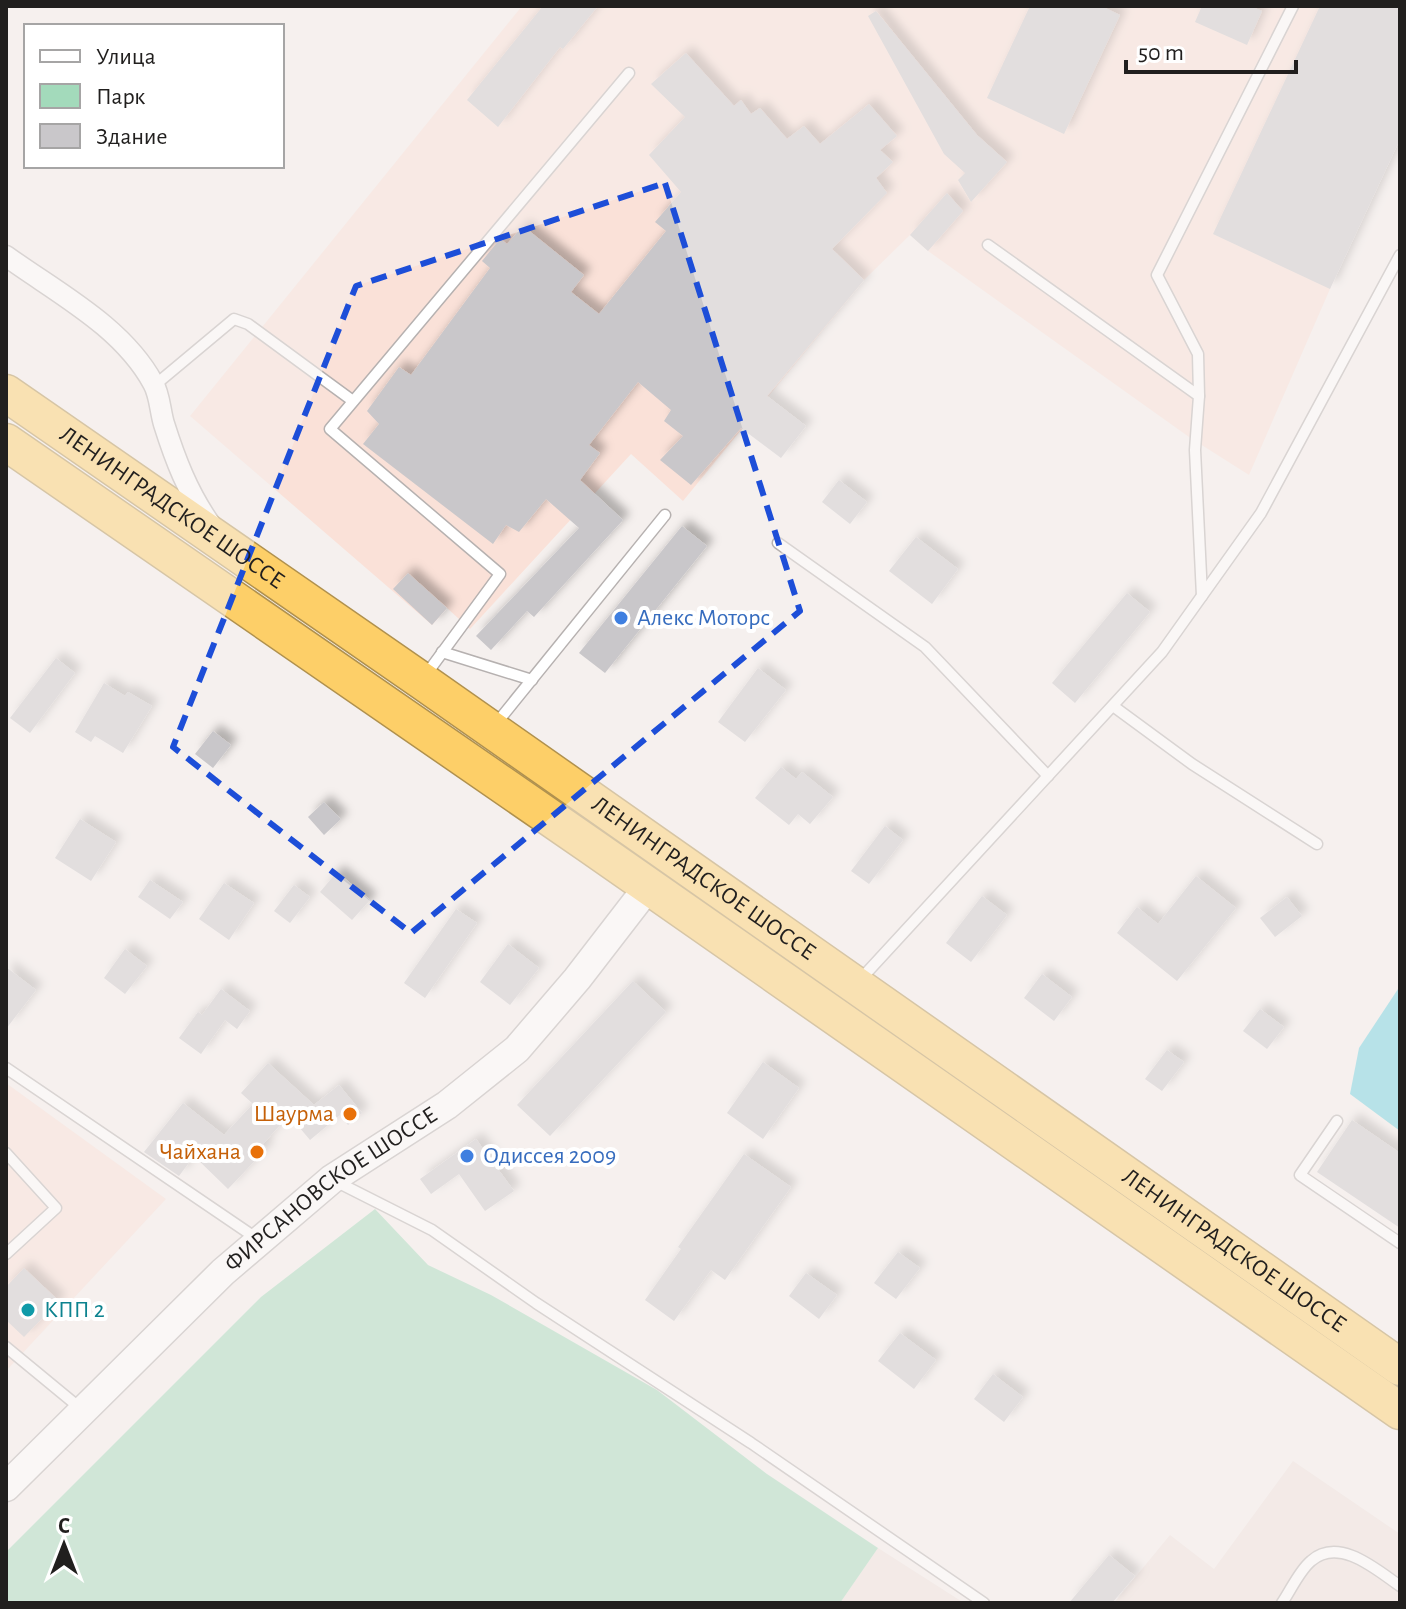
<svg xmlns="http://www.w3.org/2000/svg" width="1406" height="1609" viewBox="0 0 1406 1609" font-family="'Alegreya Sans',sans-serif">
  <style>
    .built { fill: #efe2dd }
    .industrial { fill: #fae1d8 }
    .green { fill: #a3dabb }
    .water { fill: #6cd1df }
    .building { fill: #c9c7ca; filter: url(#shadow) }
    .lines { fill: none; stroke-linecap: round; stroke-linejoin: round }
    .lane-casing { stroke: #b6b1b0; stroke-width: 13 }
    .street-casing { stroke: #b6b1b0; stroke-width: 23 }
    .secondary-casing { stroke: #b6b1b0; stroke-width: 31 }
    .highway-casing { stroke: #b0914e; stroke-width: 39 }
    .lane { stroke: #fff; stroke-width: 10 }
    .street { stroke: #fff; stroke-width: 20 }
    .secondary { stroke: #fff; stroke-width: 28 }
    .highway { stroke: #fdcf68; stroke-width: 36 }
    .marked { fill: none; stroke: #1d4ed8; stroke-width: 6; stroke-dasharray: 16 10; stroke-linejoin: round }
    .shop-dot { fill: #3f7fe0; stroke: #fff; stroke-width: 3 }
    .food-dot { fill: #e8710a; stroke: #fff; stroke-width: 3 }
    .culture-dot { fill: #0f9aa8; stroke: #fff; stroke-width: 3 }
    .labels { text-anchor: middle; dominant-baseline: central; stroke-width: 8; stroke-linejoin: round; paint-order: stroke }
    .street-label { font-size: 24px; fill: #211f1e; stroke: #fff }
    .shop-label { font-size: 24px; fill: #366cbe; stroke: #fff; text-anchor: start }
    .food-label { font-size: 24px; fill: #c56008; stroke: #fff; text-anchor: end }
    .culture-label { font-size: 24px; fill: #0d838f; stroke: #fff; text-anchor: start }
  </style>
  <defs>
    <filter id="shadow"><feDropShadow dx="7" dy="-7" stdDeviation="4" flood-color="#0004"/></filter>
  </defs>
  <rect width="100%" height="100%" fill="#f5f0ee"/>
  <!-- built -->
  <g class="built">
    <polygon points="1293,1461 1400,1534 1400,1603 1114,1603 1170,1535 1214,1569"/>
    <polygon points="878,1548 964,1603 840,1603"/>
  </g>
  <!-- industrial -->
  <g class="industrial">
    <polygon points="522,6 1400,6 1330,289 1249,475 1189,437 928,251 910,235 864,280 683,501 631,454 470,629 447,608 432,625 190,416"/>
    <polygon points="6,1083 166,1199 6,1371"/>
  </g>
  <!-- green -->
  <polygon class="green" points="375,1209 428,1265 491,1295 657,1390 767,1474 878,1548 840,1603 6,1603 6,1552 261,1297"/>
  <!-- water -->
  <polygon class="water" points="1400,986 1400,1131 1350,1094 1359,1048"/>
  <!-- building -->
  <g class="building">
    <polygon points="543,6 598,6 563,49 560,47 498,127 467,100"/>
    <polygon points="1030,6 1101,6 1120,15 1064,134 987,98"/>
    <polygon points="1202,6 1250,6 1262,11 1247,45 1195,22"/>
    <polygon points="1320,6 1400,6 1400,139 1330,289 1213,234"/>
    <polygon points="876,11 977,135 1007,162 971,202 958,180 965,173 944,154 868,16"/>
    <polygon points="686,53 734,106 741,100 751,114 760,108 787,139 804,126 820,144 869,104 897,136 880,150 893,162 876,178 887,193 832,249 864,280 767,396 806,426 781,458 741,428 691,485 660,460 683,436 664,421 671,410 638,382 589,445 600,453 580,480 623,520 534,617 527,611 491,650 476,636 579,528 546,499 519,532 506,525 493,544 363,444 379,424 367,411 399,367 411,375 490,268 482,261 500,239 507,244 523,226 584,275 571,292 599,314 666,231 655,222 681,192 649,155 685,117 651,84"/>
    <polygon points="947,193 963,211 928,251 910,235"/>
    <polygon points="839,480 867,502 850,524 822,502"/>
    <polygon points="682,526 707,546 605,673 579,653"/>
    <polygon points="916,537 958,569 932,604 889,571"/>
    <polygon points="408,573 447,608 432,625 393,589"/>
    <polygon points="1127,593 1150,612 1075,703 1052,683"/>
    <polygon points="56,658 75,673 30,733 10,718"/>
    <polygon points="758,668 786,690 745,742 718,722"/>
    <polygon points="104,683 125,696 128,692 152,706 123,753 95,736 91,742 75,732"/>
    <polygon points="213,731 231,745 213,768 195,754"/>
    <polygon points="781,767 796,779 802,772 833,797 810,824 798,814 789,825 755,798"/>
    <polygon points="324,802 341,819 324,835 308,817"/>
    <polygon points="80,819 116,842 91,881 55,858"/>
    <polygon points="885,826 903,840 869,884 851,871"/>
    <polygon points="337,872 370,900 352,920 320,892"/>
    <polygon points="1196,876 1236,908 1177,981 1117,933 1137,907 1158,924"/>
    <polygon points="150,880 183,902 170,919 138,897"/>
    <polygon points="224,883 254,903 229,940 199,919"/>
    <polygon points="294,885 310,897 290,923 274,911"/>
    <polygon points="982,896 1007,915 971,962 946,943"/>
    <polygon points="1287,897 1302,916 1275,937 1260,918"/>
    <polygon points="456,909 477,923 425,998 404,983"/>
    <polygon points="508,944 539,968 510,1005 480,982"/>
    <polygon points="125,949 147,966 125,994 104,978"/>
    <polygon points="6,967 36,990 6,1029"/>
    <polygon points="1042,974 1072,997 1054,1021 1024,998"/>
    <polygon points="633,981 666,1012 550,1136 517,1105"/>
    <polygon points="221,989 250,1011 237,1029 225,1020 201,1054 179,1038 198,1012 202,1015"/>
    <polygon points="1260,1009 1284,1027 1267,1049 1243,1031"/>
    <polygon points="1167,1050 1184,1062 1162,1091 1145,1079"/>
    <polygon points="763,1062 799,1088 763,1139 727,1113"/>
    <polygon points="268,1063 314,1105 339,1085 362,1113 348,1125 340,1115 310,1140 289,1115 263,1144 267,1148 228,1189 194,1156 179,1176 144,1152 183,1103 224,1135 253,1104 241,1093"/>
    <polygon points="1352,1120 1400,1153 1400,1228 1317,1172"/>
    <polygon points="476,1139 514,1191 485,1211 459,1174 431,1194 420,1179"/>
    <polygon points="744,1154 791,1187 725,1280 711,1270 674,1321 645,1300 681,1249 678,1247"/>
    <polygon points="898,1252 920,1268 896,1299 874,1283"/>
    <polygon points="24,1268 59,1301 24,1337 6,1320 6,1287"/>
    <polygon points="806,1273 837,1295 819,1319 789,1296"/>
    <polygon points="900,1333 936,1360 914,1389 878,1361"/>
    <polygon points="993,1374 1023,1397 1004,1422 974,1399"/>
    <polygon points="1109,1555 1135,1576 1112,1603 1069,1603"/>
  </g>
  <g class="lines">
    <!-- lane casing -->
    <g class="lane-casing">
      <g id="lane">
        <polyline points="988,245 1199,396 1195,450 1202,596"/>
        <polyline points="155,385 234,319 248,324 353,401"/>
        <polyline points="1199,396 1198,354 1157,275 1293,6"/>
        <polyline points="778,543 925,647 1048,776"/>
        <polyline points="442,652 532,680"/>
        <polyline points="425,676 500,574 330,429 629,73"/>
        <polyline points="1113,706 1192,764 1317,844"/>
        <polyline points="495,725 665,515"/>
        <polyline points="859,981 1162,652 1261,513 1400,255"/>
        <polyline points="6,1068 259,1240"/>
        <polyline points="1337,1121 1300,1175 1400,1243"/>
        <polyline points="6,1153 56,1208 6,1254"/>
        <polyline points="337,1182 432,1230 536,1303 751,1443 984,1603"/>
        <polyline points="6,1347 80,1408"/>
        <path d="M1282,1603C1291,1590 1299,1571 1311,1561C1339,1536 1377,1570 1400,1586"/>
      </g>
    </g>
    <!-- street casing -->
    <g class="street-casing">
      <path id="street" d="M6,256C57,293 122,326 153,383C160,395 160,411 164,424C175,459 188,493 210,524"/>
    </g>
    <!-- secondary casing -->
    <g class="secondary-casing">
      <g id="secondary">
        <path id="s1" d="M6,1487L223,1272L332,1179L447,1105L517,1049L577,979L648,887"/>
      </g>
    </g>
    <!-- highway casing -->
    <g class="highway-casing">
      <g id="highway">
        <path id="s2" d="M6,393L422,681L1400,1367"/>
        <polyline points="6,442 591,846 1400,1411"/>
      </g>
    </g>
    <!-- lane -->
    <use href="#lane" class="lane"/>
    <!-- street -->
    <use href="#street" class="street"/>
    <!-- secondary -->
    <use href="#secondary" class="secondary"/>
    <!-- highway -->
    <use href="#highway" class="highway"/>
  </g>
  <!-- marked area -->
  <path d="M0 0H1406V1609H0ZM665,183L800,611L411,933L173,747L356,286Z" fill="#f5f0ee" fill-opacity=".55" fill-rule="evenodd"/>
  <path class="marked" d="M665,183L800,611L411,933L173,747L356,286Z"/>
  <!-- markers -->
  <g class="shop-dot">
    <circle cx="621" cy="618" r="8"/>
    <circle cx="467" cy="1156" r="8"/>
  </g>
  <g class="food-dot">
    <circle cx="350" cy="1114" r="8"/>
    <circle cx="257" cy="1152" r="8"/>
  </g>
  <circle class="culture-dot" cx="28" cy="1310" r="8"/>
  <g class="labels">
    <!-- street labels -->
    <g class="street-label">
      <text stroke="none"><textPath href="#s2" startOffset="202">ЛЕНИНГРАДСКОЕ ШОССЕ</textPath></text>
      <text stroke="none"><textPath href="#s2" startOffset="850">ЛЕНИНГРАДСКОЕ ШОССЕ</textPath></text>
      <text stroke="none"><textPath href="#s1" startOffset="442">ФИРСАНОВСКОЕ ШОССЕ</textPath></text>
      <text stroke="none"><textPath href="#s2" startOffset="1498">ЛЕНИНГРАДСКОЕ ШОССЕ</textPath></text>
    </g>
    <!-- shop labels -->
    <g class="shop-label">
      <text x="637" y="618">Алекс Моторс</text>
      <text x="483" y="1156">Одиссея 2009</text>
    </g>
    <!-- food labels -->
    <g class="food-label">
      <text x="334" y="1114">Шаурма</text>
      <text x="241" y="1152">Чайхана</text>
    </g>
    <!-- culture labels -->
    <g class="culture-label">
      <text x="44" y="1310">КПП 2</text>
    </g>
  </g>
  <!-- border -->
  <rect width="1406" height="1609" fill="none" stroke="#211f1e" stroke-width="16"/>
  <!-- legend -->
  <rect x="24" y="24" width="260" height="144" fill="#ffffff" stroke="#a6a5a5" stroke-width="2"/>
  <rect x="40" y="50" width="40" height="12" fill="#ffffff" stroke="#a6a5a5" stroke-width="2"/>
  <text x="96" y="64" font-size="24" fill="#211f1e">Улица</text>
  <rect x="40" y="84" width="40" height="24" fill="#a3dabb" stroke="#a6a5a5" stroke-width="2"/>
  <text x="96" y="104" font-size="24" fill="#211f1e">Парк</text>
  <rect x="40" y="124" width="40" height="24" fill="#c9c7ca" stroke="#a6a5a5" stroke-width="2"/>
  <text x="96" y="144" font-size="24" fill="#211f1e">Здание</text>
  <!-- north arrow -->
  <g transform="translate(64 1545)" stroke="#ffffff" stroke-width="6" paint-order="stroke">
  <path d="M0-6L14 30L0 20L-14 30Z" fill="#211f1e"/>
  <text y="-12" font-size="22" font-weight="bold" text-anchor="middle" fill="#211f1e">С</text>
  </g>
  <!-- scale -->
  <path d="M1126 60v12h170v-12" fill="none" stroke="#211f1e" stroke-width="4"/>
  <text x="1138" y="60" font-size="24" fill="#211f1e" stroke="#ffffff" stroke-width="6" paint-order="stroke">50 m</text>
</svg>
